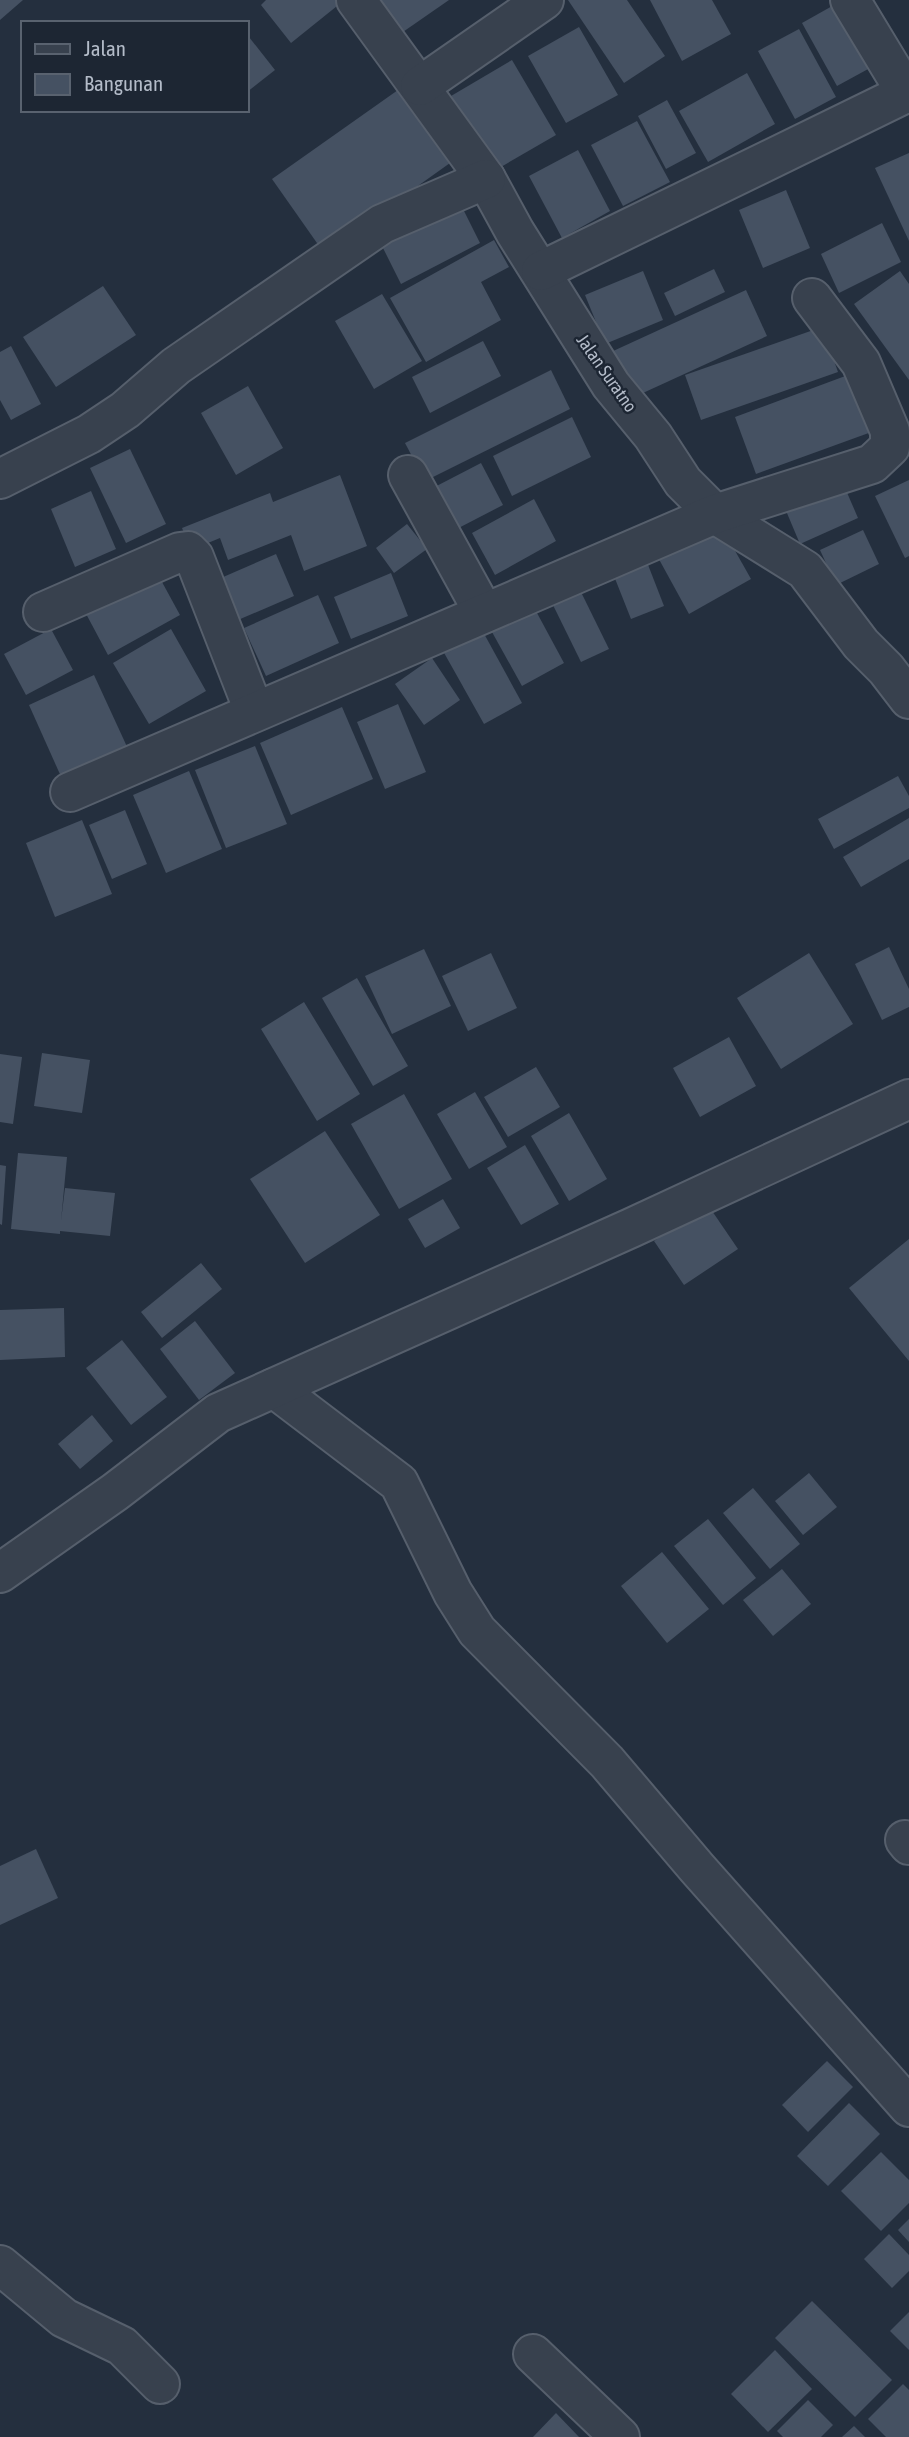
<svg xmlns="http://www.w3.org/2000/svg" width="909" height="2437" viewBox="0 0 909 2437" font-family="'Asap Condensed',sans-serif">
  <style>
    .building { fill: #455162 }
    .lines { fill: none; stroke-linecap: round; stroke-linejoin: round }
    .street-casing { stroke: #565f6c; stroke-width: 42 }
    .street { stroke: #38414e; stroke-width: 38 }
    .labels { text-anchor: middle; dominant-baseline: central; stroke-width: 5; stroke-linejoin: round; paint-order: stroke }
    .street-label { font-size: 18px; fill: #b4bcc9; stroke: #1d2633 }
  </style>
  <rect width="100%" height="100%" fill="#242f3e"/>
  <!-- building -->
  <g class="building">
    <polygon points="0,0 23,0 0,20"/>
    <polygon points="266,0 340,0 342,2 291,43 261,5"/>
    <polygon points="376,0 449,0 400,34"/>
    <polygon points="568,0 627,0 665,56 624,83"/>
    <polygon points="650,0 712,0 731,34 682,61"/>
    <polygon points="834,5 870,68 837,86 802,23"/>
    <polygon points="579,27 618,95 566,123 528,56"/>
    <polygon points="799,29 836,97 795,119 758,51"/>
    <polygon points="249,37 275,70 247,92 247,39"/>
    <polygon points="512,60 556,135 494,171 451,96"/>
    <polygon points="747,73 775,124 708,162 679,111"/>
    <polygon points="398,90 450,163 324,253 272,179"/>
    <polygon points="667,100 696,153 666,169 638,116"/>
    <polygon points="637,121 670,182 623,206 591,145"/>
    <polygon points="578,150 610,211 562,238 529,176"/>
    <polygon points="909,153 909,241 875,168"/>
    <polygon points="786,190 810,248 763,268 739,210"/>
    <polygon points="460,203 480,243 401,284 381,244"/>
    <polygon points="882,223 901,262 839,293 821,254"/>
    <polygon points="494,240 509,267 481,282 501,320 426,362 390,298"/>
    <polygon points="714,269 725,292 675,316 664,293"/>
    <polygon points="643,271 663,320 605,344 585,295"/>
    <polygon points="900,271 909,284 909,380 854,304"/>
    <polygon points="103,286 136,335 56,387 23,337"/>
    <polygon points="746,290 767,336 632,398 611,352"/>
    <polygon points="382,294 422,361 374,389 335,321"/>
    <polygon points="822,327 838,372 701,420 685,375"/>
    <polygon points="483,341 501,376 430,413 412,377"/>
    <polygon points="11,346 41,404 11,420 0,400 0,352"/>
    <polygon points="551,370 570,409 425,481 405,443"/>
    <polygon points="856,372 877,430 756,474 735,417"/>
    <polygon points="248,386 283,448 236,475 201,413"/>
    <polygon points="572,417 591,457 512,496 493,456"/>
    <polygon points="130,449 166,524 126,543 90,468"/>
    <polygon points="481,463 503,505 447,534 425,492"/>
    <polygon points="340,475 367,546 304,571 291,535 228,560 220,538 191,550 182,528 270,493 273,502"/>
    <polygon points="909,480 909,556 905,558 875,496"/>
    <polygon points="842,481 858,518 800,544 784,506"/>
    <polygon points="91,491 116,549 75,567 51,509"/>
    <polygon points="534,499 556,541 495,575 472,533"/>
    <polygon points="716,517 751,579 689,614 655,552"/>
    <polygon points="407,524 427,549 394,573 376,548"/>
    <polygon points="863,530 879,564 836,585 820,550"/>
    <polygon points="276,554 294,596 231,623 214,581"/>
    <polygon points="645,557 664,606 631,619 612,571"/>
    <polygon points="156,571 180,615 108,655 84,610"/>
    <polygon points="391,573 408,616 351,639 334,597"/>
    <polygon points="580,590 609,649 581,662 552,603"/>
    <polygon points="318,595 339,643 266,676 244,628"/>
    <polygon points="530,600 564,663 522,686 487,623"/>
    <polygon points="51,629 73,670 26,695 4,654"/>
    <polygon points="171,629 206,691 149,724 113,663"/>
    <polygon points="482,630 522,703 484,724 443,651"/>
    <polygon points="432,658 460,700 424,725 395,684"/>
    <polygon points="94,675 129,751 63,781 29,705"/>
    <polygon points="398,704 426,772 385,789 357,722"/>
    <polygon points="342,707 373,779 291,815 260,743"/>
    <polygon points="255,746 287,824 226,848 195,770"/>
    <polygon points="189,771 222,849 166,873 133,795"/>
    <polygon points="898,776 909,796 909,808 834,849 818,819"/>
    <polygon points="125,810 147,864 112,879 89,825"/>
    <polygon points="909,818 909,859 861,887 843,857"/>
    <polygon points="82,820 112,894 55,917 26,843"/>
    <polygon points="889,947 909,989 909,1007 882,1020 855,964"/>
    <polygon points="424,949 451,1006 392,1034 365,976"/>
    <polygon points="491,953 517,1008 468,1031 442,976"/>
    <polygon points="809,953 853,1024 781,1069 737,998"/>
    <polygon points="357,978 408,1066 373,1086 322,998"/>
    <polygon points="304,1002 360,1094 317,1121 261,1029"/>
    <polygon points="729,1037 756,1086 700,1117 673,1068"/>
    <polygon points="42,1053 90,1060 82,1113 34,1106"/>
    <polygon points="0,1054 22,1057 13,1124 0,1122"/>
    <polygon points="536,1067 560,1107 508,1137 484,1097"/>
    <polygon points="475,1092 507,1147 469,1169 437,1114"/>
    <polygon points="404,1094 452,1179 399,1209 351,1124"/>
    <polygon points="569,1113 607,1179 569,1201 531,1136"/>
    <polygon points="325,1131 380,1215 305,1263 250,1179"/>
    <polygon points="525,1145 559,1204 521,1225 487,1168"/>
    <polygon points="18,1153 67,1157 61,1221 65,1188 115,1193 110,1236 60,1231 60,1234 11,1229"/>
    <polygon points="0,1165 6,1166 2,1225 0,1224"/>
    <polygon points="443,1199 460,1228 425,1248 408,1219"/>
    <polygon points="708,1205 738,1249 684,1285 654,1241"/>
    <polygon points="909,1239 909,1361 849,1288"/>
    <polygon points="201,1263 222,1289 162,1338 141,1312"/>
    <polygon points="64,1308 65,1357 0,1360 0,1310"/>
    <polygon points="195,1321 235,1373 199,1400 160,1349"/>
    <polygon points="122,1340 167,1397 131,1425 86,1368"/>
    <polygon points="92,1415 113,1441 80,1469 58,1444"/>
    <polygon points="809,1473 837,1507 803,1535 775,1501"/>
    <polygon points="753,1488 800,1544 770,1569 723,1513"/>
    <polygon points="708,1519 756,1578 723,1605 674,1546"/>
    <polygon points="662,1552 709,1609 667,1643 621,1586"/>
    <polygon points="782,1569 811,1604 773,1636 743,1600"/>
    <polygon points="36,1849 58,1898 0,1925 0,1866"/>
    <polygon points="827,2061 853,2087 808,2132 782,2105"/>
    <polygon points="849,2103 880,2134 828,2186 797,2156"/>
    <polygon points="881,2152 909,2180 909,2203 881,2231 841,2191"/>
    <polygon points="909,2219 909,2242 898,2230"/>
    <polygon points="889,2234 909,2255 909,2271 892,2288 864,2259"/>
    <polygon points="812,2301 892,2380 855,2417 775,2338"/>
    <polygon points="909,2312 909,2350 890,2331"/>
    <polygon points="775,2350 812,2389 768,2432 731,2394"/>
    <polygon points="903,2384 909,2390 909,2437 886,2437 868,2419"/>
    <polygon points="808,2400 833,2425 821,2437 783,2437 777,2431"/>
    <polygon points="556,2413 579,2437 533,2437"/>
    <polygon points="854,2426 865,2437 842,2437"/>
  </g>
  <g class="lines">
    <!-- street casing -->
    <g class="street-casing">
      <g id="street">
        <polyline points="356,0 486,179 515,232 611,385 653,436 683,482 715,514 805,570 861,644 886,669 909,699"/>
        <polyline points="420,86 544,0"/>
        <polyline points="541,271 900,96 902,86 850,0"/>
        <polyline points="408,475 484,613"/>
        <polyline points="0,479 89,434 125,410 176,366 382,224 486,179"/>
        <polyline points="43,612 180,552 188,551 194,557 254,711"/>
        <polyline points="70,792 715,514 872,464 890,447 890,431 861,363 812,298"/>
        <polyline points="274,1388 399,1483 453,1593 477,1631 607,1762 697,1868 909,2107"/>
        <polyline points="0,1573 115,1492 218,1413 631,1228 909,1099"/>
        <polyline points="905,1840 909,1845"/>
        <polyline points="0,2265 64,2318 122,2346 160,2384"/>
        <polyline points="533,2354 620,2437"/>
      </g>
    </g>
    <!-- street -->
    <use href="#street" class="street"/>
  </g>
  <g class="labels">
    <!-- street labels -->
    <g class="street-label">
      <text transform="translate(607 373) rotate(55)">Jalan Suratno</text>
    </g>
  </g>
  <!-- legend -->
  <rect x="21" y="21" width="228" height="91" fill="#1d2633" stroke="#59626f" stroke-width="2"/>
  <rect x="35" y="44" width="35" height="10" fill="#38414e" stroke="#59626f" stroke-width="2"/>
  <text x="84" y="56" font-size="21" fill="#b4bcc9">Jalan</text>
  <rect x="35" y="74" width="35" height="21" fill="#455162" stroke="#59626f" stroke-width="2"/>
  <text x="84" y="91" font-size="21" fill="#b4bcc9">Bangunan</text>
</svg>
